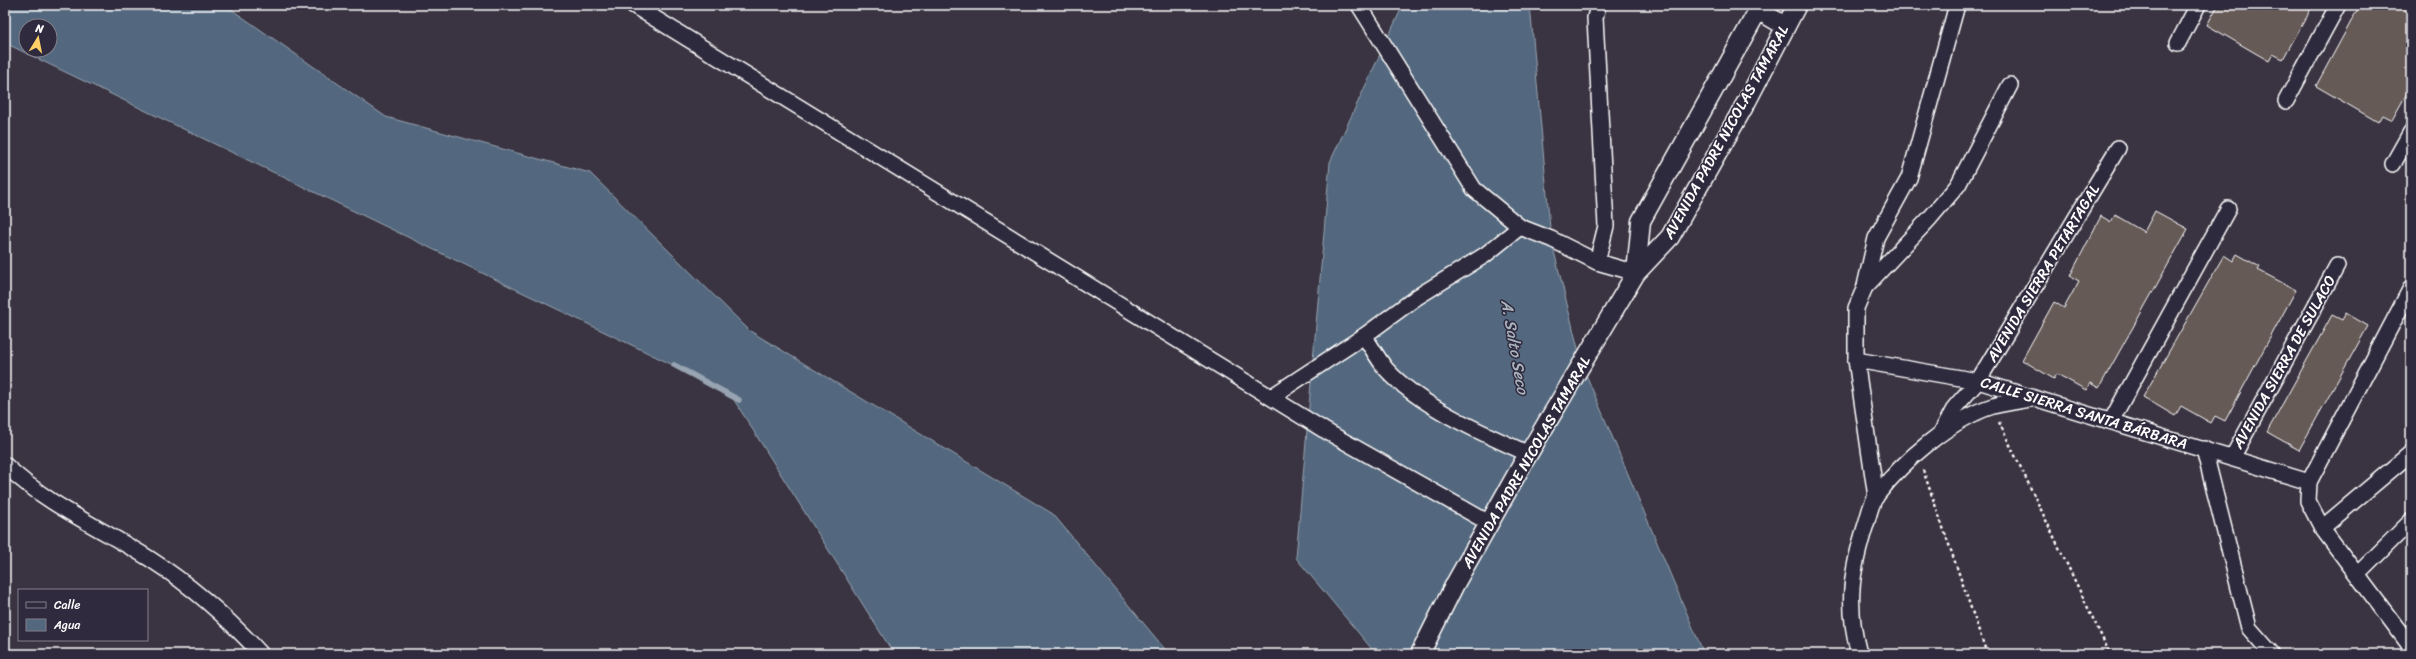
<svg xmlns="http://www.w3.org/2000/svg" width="2416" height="659" viewBox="0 0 2416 659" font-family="Sriracha,sans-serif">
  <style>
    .water { fill: #53677e; stroke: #98a4b2; fill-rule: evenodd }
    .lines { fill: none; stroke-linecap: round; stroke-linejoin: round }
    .stream { stroke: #98a4b2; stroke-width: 5.5 }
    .building { fill: #665a56; stroke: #fff }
    .minor-casing { stroke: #fff; stroke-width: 18 }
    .tertiary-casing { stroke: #fff; stroke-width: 21 }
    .path { stroke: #fff; stroke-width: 2.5; stroke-dasharray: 3 3; stroke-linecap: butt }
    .minor { stroke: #2f2a3d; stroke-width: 15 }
    .tertiary { stroke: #2f2a3d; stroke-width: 18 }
    .labels { text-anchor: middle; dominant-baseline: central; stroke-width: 3; stroke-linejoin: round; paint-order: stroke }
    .street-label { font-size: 15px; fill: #fff; stroke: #2f2a3d }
    .water-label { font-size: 16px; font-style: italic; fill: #a9b3be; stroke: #2f2a3d }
  </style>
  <rect width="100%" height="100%" fill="#3a3442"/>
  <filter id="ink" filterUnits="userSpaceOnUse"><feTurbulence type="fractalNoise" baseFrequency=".025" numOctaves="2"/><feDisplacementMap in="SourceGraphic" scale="8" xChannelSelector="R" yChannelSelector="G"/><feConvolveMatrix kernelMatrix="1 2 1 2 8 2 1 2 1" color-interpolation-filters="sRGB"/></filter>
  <g filter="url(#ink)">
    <!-- water -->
    <g class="water">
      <path d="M5,5H225L386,117L590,173L750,331L1053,514L1169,654H894L729,392L5,43ZM26,26H50V50H26Z"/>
      <polygon points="1403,5 1530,5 1551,239 1582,365 1704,654 1376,654 1296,558 1330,162"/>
    </g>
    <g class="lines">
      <!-- stream -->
      <polyline class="stream" points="674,365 739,400"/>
    </g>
    <!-- building -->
    <g class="building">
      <polygon points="2218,5 2313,5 2283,59 2273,54 2269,61 2207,25"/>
      <polygon points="2360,5 2400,5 2411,11 2411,86 2392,120 2382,115 2378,122 2316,86"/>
      <polygon points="2155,211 2188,229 2099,388 2090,383 2086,390 2057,374 2054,379 2022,360 2054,302 2064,308 2079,281 2070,276 2101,216 2111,222 2115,215 2144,232"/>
      <polygon points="2237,254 2260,267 2258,270 2296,290 2225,421 2215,416 2211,423 2181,406 2175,416 2143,397 2224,255 2233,261"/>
      <polygon points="2346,313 2368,326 2299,450 2267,432 2332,315 2342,320"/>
    </g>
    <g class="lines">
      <!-- minor casing -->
      <g class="minor-casing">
        <g id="minor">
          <polyline points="633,5 1324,430 1489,523"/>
          <polyline points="1359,5 1474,189 1520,227 1551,239 1597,262 1636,273"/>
          <polyline points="2178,43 2198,5"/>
          <polyline points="2286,101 2338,5"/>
          <polyline points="2393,164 2411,132"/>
          <polyline points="1597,262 1606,226 1595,18 1598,5"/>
          <polyline points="1865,286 1876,238 1909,178 1957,5"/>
          <polyline points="2411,288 2309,482 2308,501 2322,528 2411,647"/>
          <path d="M1364,336C1371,346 1378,359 1386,369C1419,406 1484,434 1529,454"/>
          <polyline points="1856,360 1978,381 2309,482"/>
          <polyline points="1271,397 1364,336 1417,297 1485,255 1520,227"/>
          <polyline points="2111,421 2228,209"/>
          <polyline points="1941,433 1955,407 1978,381 2118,148"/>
          <polyline points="2204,449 2249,628 2272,654"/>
          <polyline points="2232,458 2337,266"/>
          <path d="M5,465C47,505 101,528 150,559C192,586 227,617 261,654"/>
          <polyline points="1876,497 1856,360 1856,308 1865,287 1930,218 1958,185 2010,85"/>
          <polyline points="2322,528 2411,453"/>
          <polyline points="2358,574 2411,521"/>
          <path d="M1859,654C1846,605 1851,571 1866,524C1869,515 1871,502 1877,495C1903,461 1951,419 1993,406C2005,403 2017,401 2029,399"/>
        </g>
      </g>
      <!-- tertiary casing -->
      <g class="tertiary-casing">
        <g id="tertiary">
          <polyline points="1758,10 1785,26"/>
          <polyline points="1636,273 1641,221 1761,5"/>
          <polyline points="1420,654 1455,584 1523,463 1636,273 1670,237 1747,101 1797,5"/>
        </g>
      </g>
      <!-- path -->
      <g class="path">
        <polyline points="1999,422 2110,654"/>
        <polyline points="1923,470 1987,654"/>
      </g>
      <!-- minor -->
      <use href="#minor" class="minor"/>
      <!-- tertiary -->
      <use href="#tertiary" class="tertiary"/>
    </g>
  </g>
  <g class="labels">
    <!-- street labels -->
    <g class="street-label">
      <text transform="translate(1726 132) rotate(-61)">AVENIDA PADRE NICOLAS TAMARAL</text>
      <text transform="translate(2043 273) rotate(-59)">AVENIDA SIERRA PETARTAGAL</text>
      <text transform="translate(2284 362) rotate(-61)">AVENIDA SIERRA DE SULACO</text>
      <text transform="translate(2084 413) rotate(17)">CALLE SIERRA SANTA BÁRBARA</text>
      <text transform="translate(1526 462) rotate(-60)">AVENIDA PADRE NICOLAS TAMARAL</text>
    </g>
    <!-- water labels -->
    <g class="water-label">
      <text transform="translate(1515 347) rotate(80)">A. Salto Seco</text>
    </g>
  </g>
  <!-- margin -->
  <rect width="2416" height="659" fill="none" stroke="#2f2a3d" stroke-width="20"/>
  <rect x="10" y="10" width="2396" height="639" fill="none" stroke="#fff" stroke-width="1.5" filter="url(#ink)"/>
  <!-- legend -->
  <rect x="18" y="589" width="130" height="52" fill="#2f2a3d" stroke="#827f8b"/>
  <rect x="26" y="602" width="20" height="6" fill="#2f2a3d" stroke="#827f8b"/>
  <text x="54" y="609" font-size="12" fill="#ffffff">Calle</text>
  <rect x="26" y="619" width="20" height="12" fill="#53677e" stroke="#827f8b"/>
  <text x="54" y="629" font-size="12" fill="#ffffff">Agua</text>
  <!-- north arrow -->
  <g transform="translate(38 38) rotate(10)"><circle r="19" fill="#2f2a3d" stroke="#827f8b"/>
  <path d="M0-3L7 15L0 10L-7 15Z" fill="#ffd166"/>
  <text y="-6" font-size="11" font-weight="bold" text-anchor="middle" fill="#ffffff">N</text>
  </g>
</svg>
